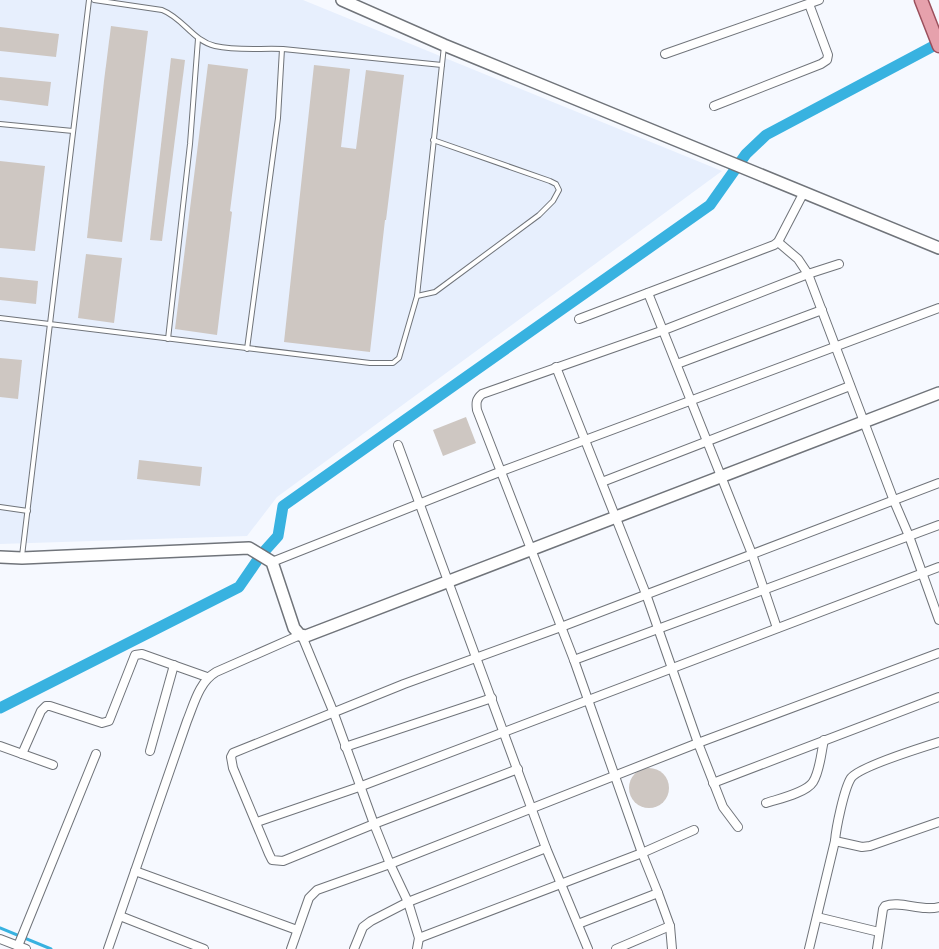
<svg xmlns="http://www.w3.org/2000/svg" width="939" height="949" viewBox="0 0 939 949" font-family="'Asap Condensed',sans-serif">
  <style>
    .built { fill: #e7effd }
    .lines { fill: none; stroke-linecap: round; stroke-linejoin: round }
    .stream { stroke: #38b2e0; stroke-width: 3 }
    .canal { stroke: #38b2e0; stroke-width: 11 }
    .building { fill: #cec7c2 }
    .service-casing { stroke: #70747a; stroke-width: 6 }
    .minor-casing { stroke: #70747a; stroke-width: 10 }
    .secondary-casing { stroke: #70747a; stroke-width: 14 }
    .primary-casing { stroke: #9b505d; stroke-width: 15 }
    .service { stroke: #fff; stroke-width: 4 }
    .minor { stroke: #fff; stroke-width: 8 }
    .secondary { stroke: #fff; stroke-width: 11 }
    .primary { stroke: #e6a1ac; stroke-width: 12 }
  </style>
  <rect width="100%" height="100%" fill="#f6f9ff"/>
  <!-- built -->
  <polygon class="built" points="0,0 303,0 722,171 277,497 247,536 0,544"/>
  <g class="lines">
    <!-- stream -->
    <polyline class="stream" points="0,928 51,949"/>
    <!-- canal -->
    <polyline class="canal" points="0,708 239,587 261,555 278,536 283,506 710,205 746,154 766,135 939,43"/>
  </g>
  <!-- building -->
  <g class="building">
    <polygon points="111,26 148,31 122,242 87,238 104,81"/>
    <polygon points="0,27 59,34 56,57 0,51"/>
    <polygon points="171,58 185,60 162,241 150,240"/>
    <polygon points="208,64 248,69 230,211 232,212 217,335 175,329"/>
    <polygon points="314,65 350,69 341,147 356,149 366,70 404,75 386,220 385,220 370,352 284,342"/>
    <polygon points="0,77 51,82 48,106 0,100"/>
    <polygon points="0,161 45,166 35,251 0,248"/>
    <polygon points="86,254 122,258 114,323 78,318"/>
    <polygon points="0,277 38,281 36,304 0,300"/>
    <polygon points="0,358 22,360 18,399 0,397"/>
    <polygon points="466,417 476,443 443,456 433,430"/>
    <polygon points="139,460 202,467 200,486 137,479"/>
    <circle cx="649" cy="788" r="20"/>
  </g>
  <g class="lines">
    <!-- service casing -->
    <g class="service-casing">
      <g id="service">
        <path d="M94,0L162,10C183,18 193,41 215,46C237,51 261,48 283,49C336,54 389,60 442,65"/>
        <polyline points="0,124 73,131"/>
        <polyline points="417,296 435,292 539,215 553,201 559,190 556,184 550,181 433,140"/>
        <polyline points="0,318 370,363 393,363 399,358 417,296 444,46"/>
        <polyline points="168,339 190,144 198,39"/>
        <polyline points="247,349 278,118 282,49"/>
        <polyline points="0,507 28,511"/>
        <polyline points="22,556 89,0"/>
      </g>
    </g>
    <!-- minor casing -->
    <g class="minor-casing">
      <g id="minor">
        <polyline points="665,54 819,0"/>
        <polyline points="714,106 821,64 827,60 828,55 809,4"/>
        <polyline points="778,242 798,259 808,274 894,501 909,536 939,620"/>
        <polyline points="648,293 752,554 777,628"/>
        <polyline points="579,319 774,245 778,242 804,192"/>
        <polyline points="677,364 822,310"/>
        <polyline points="556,367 646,594 698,743 939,653"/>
        <polyline points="398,445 546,848 588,949"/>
        <polyline points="602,482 850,386"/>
        <polyline points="272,562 502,471 939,308"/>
        <polyline points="302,636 333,711 374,824 390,864 408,902 419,938 417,949"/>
        <polyline points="574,660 939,525"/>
        <path d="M939,742C923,747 859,767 851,778C844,789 836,828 835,841L862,847L870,846L939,822"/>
        <polyline points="0,746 53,765"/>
        <polyline points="345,747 492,698"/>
        <polyline points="150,751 174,665"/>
        <polyline points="22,754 41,711 46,706 50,706 102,723 109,721 135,655 142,654 207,677"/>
        <polyline points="518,769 374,824 283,861 272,860 269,854 233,768 231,757 233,753 404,684 561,627 939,483"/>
        <polyline points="713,783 939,697"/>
        <path d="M766,803C778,799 806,793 813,782C820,771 821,753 824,740"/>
        <polyline points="257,822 359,787 939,567"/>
        <polyline points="135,871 297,930"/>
        <polyline points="120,916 204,949"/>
        <polyline points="817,917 879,932"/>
        <polyline points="578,924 658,893"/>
        <polyline points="419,938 642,853 694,830"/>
        <polyline points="0,939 26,949"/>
        <polyline points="18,946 96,754"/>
        <path d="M108,949L187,721C194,704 199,682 216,672L300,635"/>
        <polyline points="291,949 309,898 317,890 390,864 698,743 723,807 738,827"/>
        <polyline points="354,949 363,927 371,921 408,902 546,848"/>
        <polyline points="616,949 670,926"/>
        <path d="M672,949L670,926L658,893L642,853L574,660L477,410C476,403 476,399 482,394L664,330L808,274L839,264"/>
        <polyline points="809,949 835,841"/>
        <path d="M877,949L883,909L885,906C900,900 922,912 939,907"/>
      </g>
    </g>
    <!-- secondary casing -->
    <g class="secondary-casing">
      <g id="secondary">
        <polyline points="342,0 444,45 939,248"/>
        <polyline points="0,557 22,558 249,548 272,562 294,628 300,635 306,636 939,393"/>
      </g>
    </g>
    <!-- primary casing -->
    <g class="primary-casing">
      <polyline id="primary" points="921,0 939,46"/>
    </g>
    <!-- service -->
    <use href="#service" class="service"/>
    <!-- minor -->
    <use href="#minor" class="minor"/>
    <!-- secondary -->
    <use href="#secondary" class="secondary"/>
    <!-- primary -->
    <use href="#primary" class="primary"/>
  </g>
</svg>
